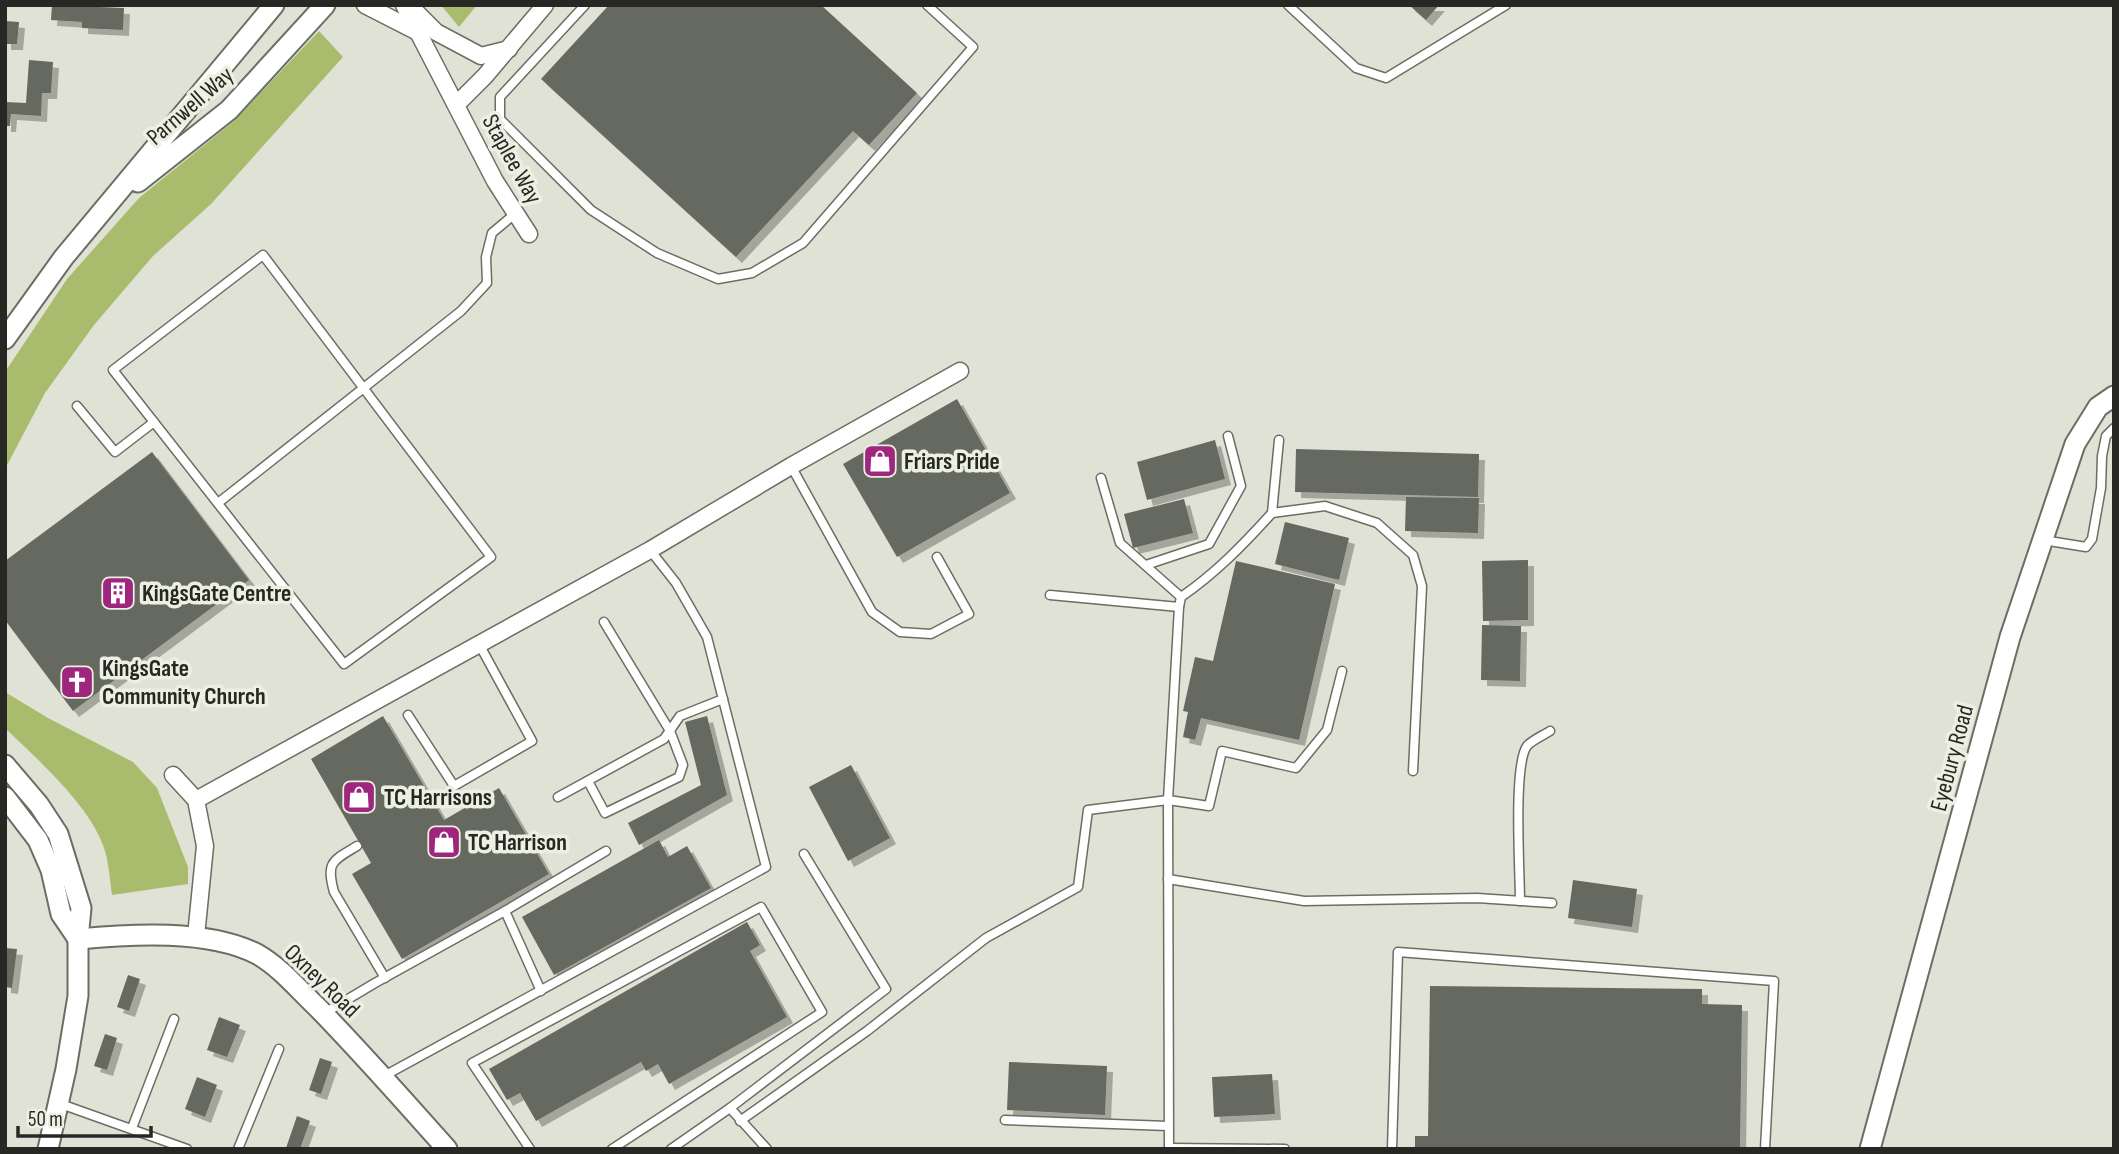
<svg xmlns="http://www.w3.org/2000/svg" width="2119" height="1154" viewBox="0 0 2119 1154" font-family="'Sofia Sans Condensed',sans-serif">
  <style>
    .green { fill: #a9bc6d }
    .building { fill: #66695e; filter: url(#shadow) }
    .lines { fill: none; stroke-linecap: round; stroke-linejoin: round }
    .service-casing { stroke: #6b6e62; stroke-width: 11 }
    .minor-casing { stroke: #6b6e62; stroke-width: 19 }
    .tertiary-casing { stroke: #6b6e62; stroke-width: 23 }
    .service { stroke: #fff; stroke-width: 8 }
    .minor { stroke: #fff; stroke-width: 16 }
    .tertiary { stroke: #fff; stroke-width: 19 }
    .labels { text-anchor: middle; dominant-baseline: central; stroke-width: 7; stroke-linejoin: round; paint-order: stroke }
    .street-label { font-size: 24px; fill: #272823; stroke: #ecf0e2 }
    .poi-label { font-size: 24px; font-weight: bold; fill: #272823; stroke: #ecf0e2; text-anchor: start }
  </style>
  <defs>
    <filter id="shadow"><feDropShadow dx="6" dy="6" stdDeviation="0" flood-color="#0004"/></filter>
  </defs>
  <rect width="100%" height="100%" fill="#dfe2d5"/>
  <!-- green -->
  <g class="green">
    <polygon points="441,5 477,5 459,27"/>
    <polygon points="319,31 343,57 211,204 153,256 94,325 45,393 5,469 5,372 67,279 139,198 234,121"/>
    <path d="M5,692L48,718L133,762L157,788L188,867V884L112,895C110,880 109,865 105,851C92,807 38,760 5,728Z"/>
  </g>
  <!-- building -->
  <g class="building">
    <polygon points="52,5 124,8 123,30 82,28 82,22 51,20"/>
    <polygon points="609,5 821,5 917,93 869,145 853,131 736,257 541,79"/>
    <polygon points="1409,5 1439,5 1426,20"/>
    <polygon points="5,21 19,22 17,44 5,44"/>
    <polygon points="29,60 53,62 51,93 42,93 41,116 11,114 10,126 5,126 5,102 26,103"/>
    <polygon points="957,399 1010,493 897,557 843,464"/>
    <polygon points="1215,440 1225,479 1147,500 1137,462"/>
    <polygon points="1296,449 1479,454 1478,497 1295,492"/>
    <polygon points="152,452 249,580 73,711 5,620 5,561"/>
    <polygon points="1406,497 1479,498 1478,533 1405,531"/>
    <polygon points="1184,499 1193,533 1133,548 1124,514"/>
    <polygon points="1285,522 1349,538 1339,580 1275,564"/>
    <polygon points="1528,560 1528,620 1483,621 1482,561"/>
    <polygon points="1236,561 1335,584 1299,740 1201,718 1195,740 1183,737 1188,712 1183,711 1195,657 1213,661"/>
    <polygon points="1482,625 1521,626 1520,681 1481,680"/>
    <polygon points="383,716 444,820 499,788 549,874 402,959 352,874 371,863 311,759"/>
    <polygon points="707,716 727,795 639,845 628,823 701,785 685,722"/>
    <polygon points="851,765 890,838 848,861 809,787"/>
    <polygon points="659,840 668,857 687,846 711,888 554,975 522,917"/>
    <polygon points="1573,880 1637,889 1632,927 1568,918"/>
    <polygon points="747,922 760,945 750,951 787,1017 669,1084 658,1064 646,1071 641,1062 536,1121 520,1093 507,1100 489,1069"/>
    <polygon points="5,948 17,949 12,988 5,987"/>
    <polygon points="128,975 140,979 129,1011 117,1007"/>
    <polygon points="1430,986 1702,989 1702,1004 1742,1005 1740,1149 1415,1149 1415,1136 1428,1136"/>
    <polygon points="219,1017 240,1025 227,1057 207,1050"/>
    <polygon points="105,1034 117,1038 107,1070 94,1066"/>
    <polygon points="320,1058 332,1062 321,1094 309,1090"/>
    <polygon points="1009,1062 1107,1066 1105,1115 1007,1110"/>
    <polygon points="1272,1074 1275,1114 1214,1117 1212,1077"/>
    <polygon points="197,1077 217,1085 205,1117 185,1109"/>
    <polygon points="297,1116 310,1121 300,1149 288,1149 286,1148"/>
  </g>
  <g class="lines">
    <!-- service casing -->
    <g class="service-casing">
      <g id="service">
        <polyline points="585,5 500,97 500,119 591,210 657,253 718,279 752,273 803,243 973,47 927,5"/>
        <polyline points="1288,5 1356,68 1386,78 1506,5"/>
        <polygon points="263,255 491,557 344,664 113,370"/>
        <polyline points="77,406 115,452 154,422"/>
        <polyline points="791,466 872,612 900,632 931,634 969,614 937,557"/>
        <polyline points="1101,478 1120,543 1181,597"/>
        <polyline points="218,503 461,311 487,283 486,257 492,233 516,213"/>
        <polyline points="1272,513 1279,440"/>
        <polyline points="2043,540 2086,547 2092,539 2101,488 2102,456 2106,436 2114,428"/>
        <polyline points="1146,565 1209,544 1241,486 1228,436"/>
        <polyline points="1050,595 1179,607"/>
        <polyline points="408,715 454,786 532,741 479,644"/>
        <polyline points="588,781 605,813 679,777 683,765 670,731 604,622"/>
        <polyline points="558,797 664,739 680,716 723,699"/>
        <path d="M357,846C332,861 326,862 334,892L385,978"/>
        <polyline points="1168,879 1304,901 1477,898 1552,903"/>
        <path d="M1520,901C1520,872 1513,765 1527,746C1532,740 1544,735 1550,731"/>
        <polyline points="505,911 606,851"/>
        <polyline points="323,1014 375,983 505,911 541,991"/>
        <polyline points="384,1076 766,867 707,637 676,583 650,550"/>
        <polyline points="58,1103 187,1149"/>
        <polyline points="730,1108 767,1149"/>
        <polyline points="1005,1120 1168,1126"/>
        <polyline points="740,1121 867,1031 986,938 1078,887 1088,810 1168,800 1209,806 1222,751 1296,768 1327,730 1342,671"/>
        <polyline points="132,1128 174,1019"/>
        <polyline points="1169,1148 1285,1149"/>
        <polyline points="238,1149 279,1049"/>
        <polyline points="530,1149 472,1063 761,907 822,1012 612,1149"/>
        <polyline points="671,1149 730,1108 886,989 804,854"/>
        <path d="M1169,1149L1168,800L1179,607L1181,597C1216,573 1244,544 1272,513L1325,506L1377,523L1413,555L1422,586L1413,771"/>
        <polyline points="1392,1149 1398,952 1774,981 1765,1149"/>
      </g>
    </g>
    <!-- minor casing -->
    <g class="minor-casing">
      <g id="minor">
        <polyline points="365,5 418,32"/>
        <polyline points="404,5 495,181 529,234"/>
        <polyline points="410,6 436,32 481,56 509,49"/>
        <polyline points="457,104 485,76 545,5"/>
        <polyline points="173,775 196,800 205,846 196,936"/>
        <polyline points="196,800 650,550 791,466 960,371"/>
      </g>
    </g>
    <!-- tertiary casing -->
    <g class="tertiary-casing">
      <g id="tertiary">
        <polyline points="138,182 229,110 325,5"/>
        <polyline points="5,339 64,257 274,5"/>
        <polyline points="5,765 39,805 58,834 81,908 78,939 78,996 66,1069 48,1149"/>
        <polyline points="5,797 38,840 51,870 61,914 78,939"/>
        <path d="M78,939C131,934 208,929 257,954C280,967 298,989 317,1007C362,1053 404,1101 447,1149"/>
        <polyline points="1870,1149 2010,637 2075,444 2098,407 2114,396"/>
      </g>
    </g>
    <!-- service -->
    <use href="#service" class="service"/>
    <!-- minor -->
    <use href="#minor" class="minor"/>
    <!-- tertiary -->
    <use href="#tertiary" class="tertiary"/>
  </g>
  <!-- icons -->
  <defs>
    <g id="shop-square" transform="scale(1.75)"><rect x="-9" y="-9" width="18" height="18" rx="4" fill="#9f267d" stroke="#ecf0e2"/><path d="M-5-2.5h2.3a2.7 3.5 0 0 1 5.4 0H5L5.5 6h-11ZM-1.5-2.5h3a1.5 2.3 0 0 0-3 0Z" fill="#fff"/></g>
    <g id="building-square" transform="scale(1.75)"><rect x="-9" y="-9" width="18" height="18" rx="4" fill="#9f267d" stroke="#ecf0e2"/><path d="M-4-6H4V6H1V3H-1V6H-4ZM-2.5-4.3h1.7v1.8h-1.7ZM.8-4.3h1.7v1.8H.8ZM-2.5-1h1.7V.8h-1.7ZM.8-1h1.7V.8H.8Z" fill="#fff"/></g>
    <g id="church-square" transform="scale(1.75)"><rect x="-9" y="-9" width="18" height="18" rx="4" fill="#9f267d" stroke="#ecf0e2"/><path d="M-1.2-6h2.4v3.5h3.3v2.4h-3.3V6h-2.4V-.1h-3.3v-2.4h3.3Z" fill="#fff"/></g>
  </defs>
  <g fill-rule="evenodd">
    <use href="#shop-square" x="880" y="461"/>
    <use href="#building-square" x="118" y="593"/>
    <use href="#church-square" x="77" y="682"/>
    <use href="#shop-square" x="359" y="797"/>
    <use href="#shop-square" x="444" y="842"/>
  </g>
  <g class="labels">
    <!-- street labels -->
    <g class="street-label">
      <text transform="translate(190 106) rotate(-41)">Parnwell Way</text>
      <text transform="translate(512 159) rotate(61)">Staplee Way</text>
      <text transform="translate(1952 758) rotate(-75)">Eyebury Road</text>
      <text transform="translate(322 981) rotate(44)">Oxney Road</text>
    </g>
    <!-- poi labels -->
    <g class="poi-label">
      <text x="904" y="461">Friars Pride</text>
      <text x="142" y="593">KingsGate Centre</text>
      <text x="102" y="668">KingsGate<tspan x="102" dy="28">Community Church</tspan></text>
      <text x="384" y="797">TC Harrisons</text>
      <text x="468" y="842">TC Harrison</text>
    </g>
  </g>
  <!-- border -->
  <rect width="2119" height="1154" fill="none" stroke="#272823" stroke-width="14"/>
  <!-- scale -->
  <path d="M18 1126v10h133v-10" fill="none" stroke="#272823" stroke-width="3.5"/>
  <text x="28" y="1126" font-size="21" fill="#272823" stroke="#ecf0e2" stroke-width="5" paint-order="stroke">50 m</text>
</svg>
